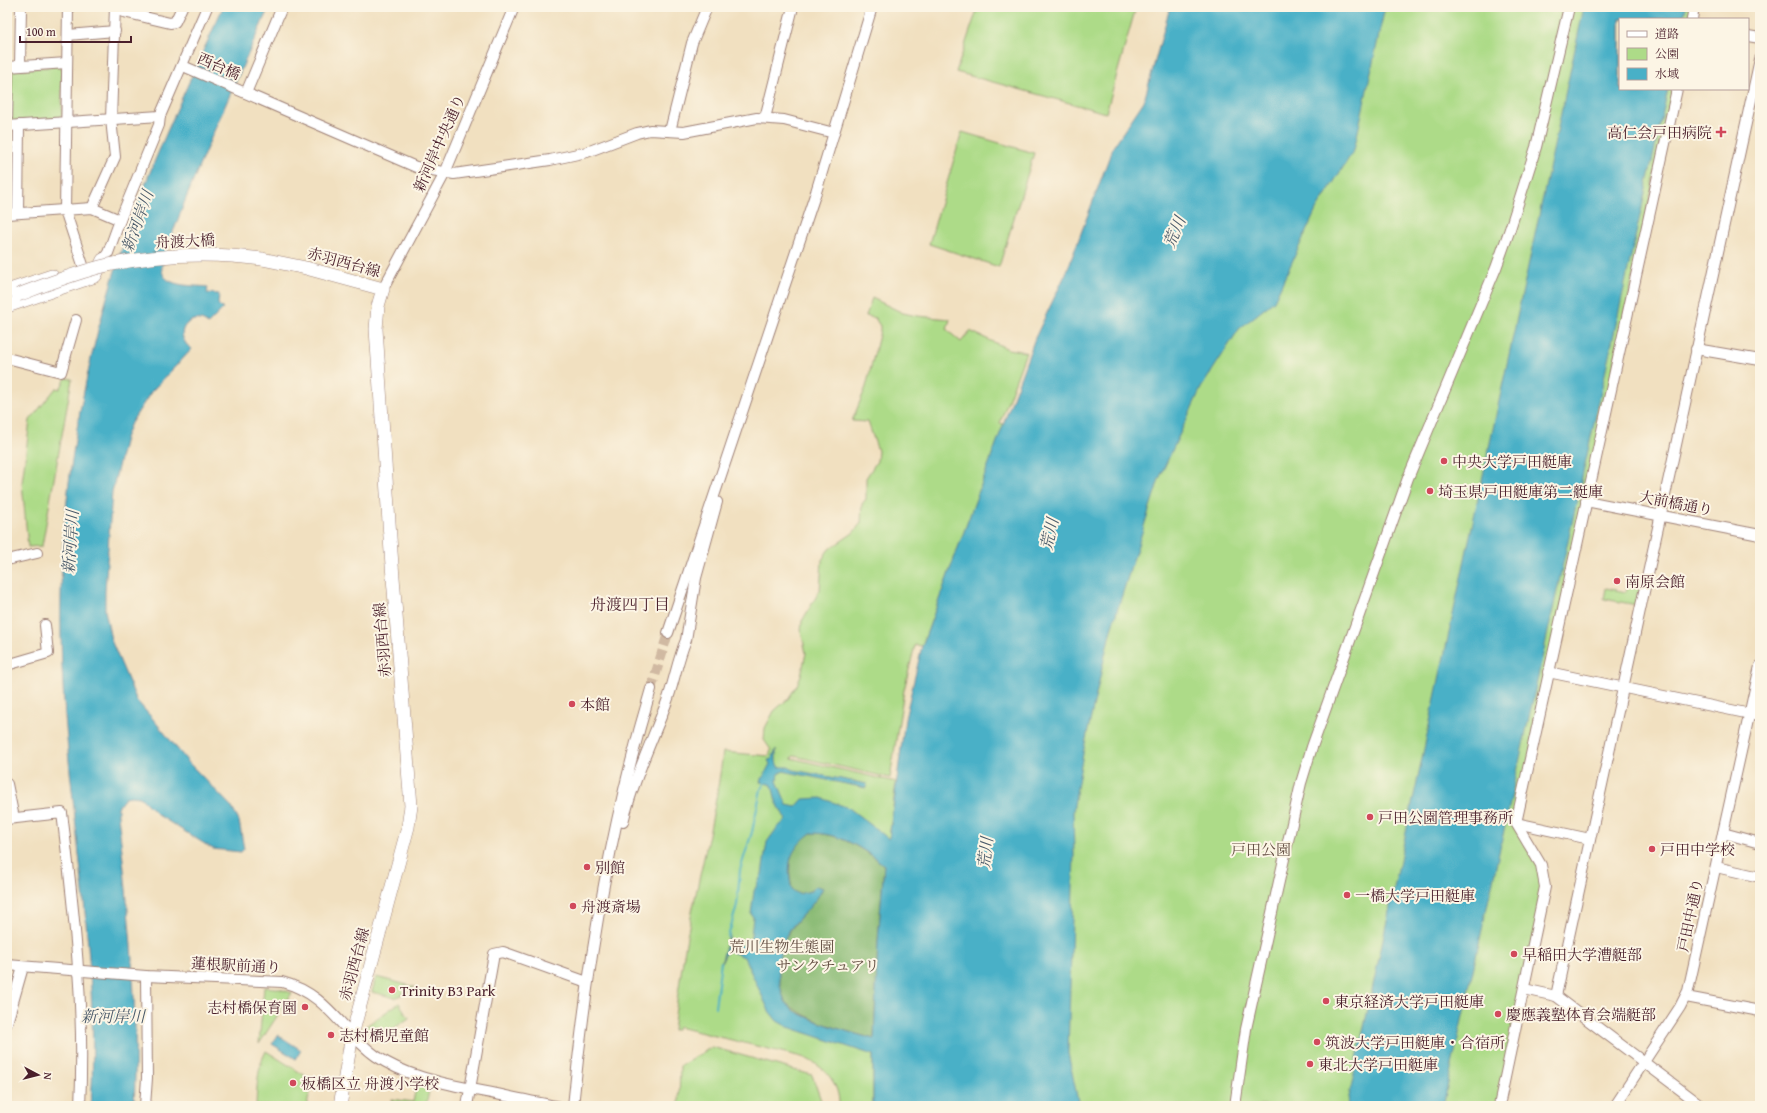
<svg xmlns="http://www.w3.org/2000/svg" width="1767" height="1113" viewBox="0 0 1767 1113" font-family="'Gentium Book Plus','Noto Serif JP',serif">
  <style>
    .green { fill: #addb88; stroke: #7c7d5a }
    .forest { fill: #8abb74; stroke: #6a6d50 }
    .water { fill: #48b0c7; stroke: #496879; fill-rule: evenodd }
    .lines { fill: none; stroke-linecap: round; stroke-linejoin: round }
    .stream { stroke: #48b0c7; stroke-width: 2 }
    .minor-tunnel { stroke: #d0b9a2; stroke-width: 10; stroke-dasharray: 10 5; stroke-linecap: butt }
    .minor-casing { stroke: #9e8076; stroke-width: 12 }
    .major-casing { stroke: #9e8076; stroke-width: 14 }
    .minor { stroke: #fff; stroke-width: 10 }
    .major { stroke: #fff; stroke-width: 13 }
    .major-bridge-casing { stroke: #9e8076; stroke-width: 14; stroke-linecap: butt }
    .major-bridge { stroke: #fff; stroke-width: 13 }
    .poi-dot { fill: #d1495b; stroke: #fcf5e5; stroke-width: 1.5 }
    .labels { text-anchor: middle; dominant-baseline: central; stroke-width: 4; stroke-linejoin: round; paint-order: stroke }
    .street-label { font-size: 15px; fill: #4a1f2b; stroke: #fcf5e5 }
    .poi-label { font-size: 15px; fill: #4a1f2b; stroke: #fcf5e5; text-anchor: start }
    .park-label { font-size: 15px; fill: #634e42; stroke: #fcf5e5 }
    .water-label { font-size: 16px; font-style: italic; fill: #495969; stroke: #fcf5e5 }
    .neighbourhood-label { font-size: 16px; fill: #4a1f2b; stroke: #fcf5e5 }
  </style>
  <rect width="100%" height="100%" fill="#fcf5e5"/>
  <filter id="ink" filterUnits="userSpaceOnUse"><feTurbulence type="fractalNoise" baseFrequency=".025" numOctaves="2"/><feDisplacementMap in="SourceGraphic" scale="8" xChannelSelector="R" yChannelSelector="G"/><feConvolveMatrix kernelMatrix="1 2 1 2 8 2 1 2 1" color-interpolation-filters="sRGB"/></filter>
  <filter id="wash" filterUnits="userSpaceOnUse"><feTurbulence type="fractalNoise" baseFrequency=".012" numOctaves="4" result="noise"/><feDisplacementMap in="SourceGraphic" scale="16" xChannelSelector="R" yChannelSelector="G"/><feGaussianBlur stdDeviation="0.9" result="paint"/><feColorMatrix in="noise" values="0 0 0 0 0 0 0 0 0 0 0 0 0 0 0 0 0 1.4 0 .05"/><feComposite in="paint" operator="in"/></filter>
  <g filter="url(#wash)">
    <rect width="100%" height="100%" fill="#f1e0c0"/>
    <!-- green -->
    <g class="green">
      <polygon points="978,7 1136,7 1106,113 956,72"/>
      <polygon points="1289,7 1691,7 1688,19 1620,19 1620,89 1673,89 1516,823 1541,865 1544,893 1498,1106 981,1106 979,1071"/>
      <polygon points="60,66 62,68 62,115 60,118 12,121 9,119 13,70"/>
      <polygon points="962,132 1034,153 999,267 929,244"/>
      <path d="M872,298L903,313L917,316L950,319L947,330L961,342L970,331L1008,349L1026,352L1000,423L1004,424L922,646L915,645L904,690L890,778L794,756L791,758L896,782L889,839L873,1055V1106H839C840,1082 823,1065 802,1057L678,1027L677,1030H673C679,986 685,941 695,898C706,848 717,803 723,752L769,756L771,750L764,740L765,728L774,711L788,699L797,685L801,675L806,653L801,631L802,621L820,590L822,560L828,550L853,533L861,523L862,504L866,499V478L877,461L878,451L868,422L852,421L866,387L880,331V326L875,318L866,316Z"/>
      <polygon points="66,378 72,379 42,546 28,547 22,483 30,420 56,388 60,389"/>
      <polygon points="1629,576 1642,579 1637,605 1604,599 1606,588 1626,592"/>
      <polygon points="376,977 415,987 395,998 372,992"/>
      <polygon points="264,987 277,988 292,993 259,1044"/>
      <polygon points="399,1003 409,1018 375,1041 366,1026"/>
      <polygon points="712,1047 812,1075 823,1106 679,1106 680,1066"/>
      <path d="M266,1051L312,1080L307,1106H256C257,1087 257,1068 266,1051Z"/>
      <polygon points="417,1082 430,1086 426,1106 390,1106 392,1099 413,1102"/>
    </g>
    <!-- forest -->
    <path class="forest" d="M811,833C840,833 861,848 884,865L878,941L874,1039C847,1031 819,1025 795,1009C793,1008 789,1006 787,1004C782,998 780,985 779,978C775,940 795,924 818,897L816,886C808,893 801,897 792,890C789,875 787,857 798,843C801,839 807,836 811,833Z"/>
    <!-- water -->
    <g class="water">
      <path d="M223,7H269C237,80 203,152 175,227C171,236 160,262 162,271C166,288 194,285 208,287L207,293L219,294L218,304L223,309L208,324C195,312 175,327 185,342C186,345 190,347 192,349L151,392L131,423L125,438L112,492L105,591V610L111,640L137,701L153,719L189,763L231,806L239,821L244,849L241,852L213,849L158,815L140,797L130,796L125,798L118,807V815C129,912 139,1008 134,1106H91C101,949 64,794 61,637C58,499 83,361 128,231C154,155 190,81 223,7Z"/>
      <path d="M1170,7H1385L1354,150L1316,210L1274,301L1239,329L1201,388L1159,479L1110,633L1084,748L1073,811L1074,854L1068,1053L1079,1106H873V1055L788,1027L777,1021L769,1011L744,957L727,950L721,964L729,934V943L745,946L750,944L753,917L751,914L754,891L762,874L767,842L777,828L786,820L776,801L772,785L761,782L762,779L770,764L768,760L772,759L776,749V761L778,767H788L794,770L867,784L866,788L783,771L779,774L777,781L787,805L796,807L803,799L821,798L849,808L889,839L905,719L922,646L1035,338L1067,271L1113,147L1144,101ZM811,833C840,833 862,848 884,865L878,941L874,1039C856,1034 796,1018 787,1004C782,997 780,985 779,977C778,963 779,950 786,936C796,918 814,907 823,888L816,886L811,891L798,894L792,890C786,864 789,850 811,833Z"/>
      <polygon points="1584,7 1686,7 1683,19 1620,19 1620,89 1668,89 1443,1106 1347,1106"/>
      <polygon points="278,1035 301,1050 296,1059 272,1044"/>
    </g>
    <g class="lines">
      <!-- stream -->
      <g class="stream">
        <polyline points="728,937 737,905 740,870 752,832 761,789 765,782"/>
        <polyline points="715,1007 721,962"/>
      </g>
    </g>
  </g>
  <g filter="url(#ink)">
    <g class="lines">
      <!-- minor-tunnel -->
      <polyline class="minor-tunnel" points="651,689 668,633"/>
      <!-- minor casing -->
      <g class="minor-casing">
        <g id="minor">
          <polyline points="68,7 65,210 83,265"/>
          <polyline points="115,10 170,23 175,22 182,7"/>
          <polyline points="1692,19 1694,7"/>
          <polyline points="68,35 115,31"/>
          <polyline points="1748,36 1760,38"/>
          <polyline points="20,66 21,7"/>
          <polyline points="183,66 416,167 454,174 550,160 587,152 637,133 650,130 684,132 757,118 784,120 834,133"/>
          <polyline points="7,67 67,63"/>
          <polyline points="246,93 282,7"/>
          <polyline points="765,118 793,7"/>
          <polyline points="7,126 160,116"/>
          <polyline points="7,126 8,67"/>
          <polyline points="670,131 692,43 707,7"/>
          <polyline points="92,208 115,157 111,119 115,7"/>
          <polyline points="18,213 19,125"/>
          <polyline points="7,214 92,208 120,220"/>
          <polyline points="103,260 108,253 120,220 159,125 160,116 207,7"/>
          <polyline points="383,289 445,173 514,7"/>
          <polyline points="1696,349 1760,360"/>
          <polyline points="7,358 61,372 76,320"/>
          <polyline points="1586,501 1760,535"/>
          <polyline points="7,560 37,553"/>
          <polyline points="668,633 816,192 872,7"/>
          <polyline points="7,665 48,653 45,625"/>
          <polyline points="1548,672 1760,716"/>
          <polyline points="7,784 14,818"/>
          <path d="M7,819L62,813C74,910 85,1008 80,1106"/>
          <path d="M623,822C633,781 651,743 666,704C674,684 677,661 686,640L696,578L717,502"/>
          <polyline points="1516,823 1590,839"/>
          <polyline points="1723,833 1760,843"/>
          <polyline points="1716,867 1760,877"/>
          <path d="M7,965L146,976L282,982C328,994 341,1031 376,1056C405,1076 442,1083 476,1090C502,1095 529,1101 556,1106"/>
          <polyline points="1524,989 1556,996 1702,1106"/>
          <polyline points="1556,996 1760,59"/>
          <polyline points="1686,997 1760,1011"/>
          <polyline points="7,1023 23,967"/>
          <polyline points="145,1106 147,1078 146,976"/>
          <polyline points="467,1106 494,954 503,952 587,982"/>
          <path d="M573,1106C587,965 610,825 651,689"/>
          <polyline points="1235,1106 1246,1029 1301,783 1312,747 1408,478 1496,268 1510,229 1536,147 1569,7"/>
          <polyline points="1499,1106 1545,887 1541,865 1516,823 1677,89"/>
          <polyline points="1615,1106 1680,1007 1688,991 1760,666"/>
        </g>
      </g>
      <!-- major casing -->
      <g class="major-casing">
        <g id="major">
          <polyline points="262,259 306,268 383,289 378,306 376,329 391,552 411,806 408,827 352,1035 340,1106"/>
          <polyline points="7,291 52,276"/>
          <polyline points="7,306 95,276 103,260"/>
        </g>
      </g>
      <!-- minor -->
      <use href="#minor" class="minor"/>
      <!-- major -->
      <use href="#major" class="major"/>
      <!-- major-bridge casing -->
      <g class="major-bridge-casing">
        <path id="major-bridge" d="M18,295C47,284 77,272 108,265C159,254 210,252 262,259"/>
      </g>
      <!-- major-bridge -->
      <use href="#major-bridge" class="major-bridge"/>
    </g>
  </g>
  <!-- markers -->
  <g class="poi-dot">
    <path d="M1719 126h4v4h4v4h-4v4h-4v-4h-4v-4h4z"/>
    <circle cx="1444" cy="461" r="4"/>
    <circle cx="1430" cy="491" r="4"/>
    <circle cx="1617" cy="581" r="4"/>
    <circle cx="572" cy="704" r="4"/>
    <circle cx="1370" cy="817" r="4"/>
    <circle cx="1652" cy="849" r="4"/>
    <circle cx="587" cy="867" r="4"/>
    <circle cx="1347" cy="895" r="4"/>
    <circle cx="573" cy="906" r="4"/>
    <circle cx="1514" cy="954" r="4"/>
    <circle cx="392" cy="990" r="4"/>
    <circle cx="1326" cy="1001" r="4"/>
    <circle cx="305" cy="1007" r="4"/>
    <circle cx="1498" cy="1014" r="4"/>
    <circle cx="331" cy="1035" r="4"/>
    <circle cx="1317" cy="1042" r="4"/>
    <circle cx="1310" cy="1064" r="4"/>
    <circle cx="293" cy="1083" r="4"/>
  </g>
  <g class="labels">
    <!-- street labels -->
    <g class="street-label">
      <text transform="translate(219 66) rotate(23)">西台橋</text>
      <text transform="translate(439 143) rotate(-66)">新河岸中央通り</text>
      <text transform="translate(185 241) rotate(-3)">舟渡大橋</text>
      <text transform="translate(344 262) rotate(15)">赤羽西台線</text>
      <text transform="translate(1676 503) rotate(11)">大前橋通り</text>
      <text transform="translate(382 640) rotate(-95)">赤羽西台線</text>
      <text transform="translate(1690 915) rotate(-78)">戸田中通り</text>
      <text transform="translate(354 964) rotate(-75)">赤羽西台線</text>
      <text transform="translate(236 965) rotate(3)">蓮根駅前通り</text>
    </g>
    <!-- poi labels -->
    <g class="poi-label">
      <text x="1712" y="132" text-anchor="end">高仁会戸田病院</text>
      <text x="1452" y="461">中央大学戸田艇庫</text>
      <text x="1438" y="491">埼玉県戸田艇庫第二艇庫</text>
      <text x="1625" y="581">南原会館</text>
      <text x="580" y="704">本館</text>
      <text x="1378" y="817">戸田公園管理事務所</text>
      <text x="1660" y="849">戸田中学校</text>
      <text x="595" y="867">別館</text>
      <text x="1355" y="895">一橋大学戸田艇庫</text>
      <text x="581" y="906">舟渡斎場</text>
      <text x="1522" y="954">早稲田大学漕艇部</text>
      <text x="400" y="990">Trinity B3 Park</text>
      <text x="1334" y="1001">東京経済大学戸田艇庫</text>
      <text x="297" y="1007" text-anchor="end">志村橋保育園</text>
      <text x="1506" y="1014">慶應義塾体育会端艇部</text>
      <text x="339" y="1035">志村橋児童館</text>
      <text x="1325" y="1042">筑波大学戸田艇庫・合宿所</text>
      <text x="1318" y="1064">東北大学戸田艇庫</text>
      <text x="301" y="1083">板橋区立 舟渡小学校</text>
    </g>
    <!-- park labels -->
    <g class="park-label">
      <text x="1261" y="849">戸田公園</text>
      <text x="782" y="946">荒川生物生態園</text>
      <text x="828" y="965">サンクチュアリ</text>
    </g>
    <!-- water labels -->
    <g class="water-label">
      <text transform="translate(137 221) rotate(-70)">新河岸川</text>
      <text transform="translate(1174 232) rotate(-67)">荒川</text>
      <text transform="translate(1049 534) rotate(-77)">荒川</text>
      <text transform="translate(70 542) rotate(-86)">新河岸川</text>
      <text transform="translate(985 853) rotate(-84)">荒川</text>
      <text x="113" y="1016">新河岸川</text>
    </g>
    <!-- neighbourhood labels -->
    <g class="neighbourhood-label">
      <text x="630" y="604">舟渡四丁目</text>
    </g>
  </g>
  <!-- margin -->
  <rect width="1767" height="1113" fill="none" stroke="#fcf5e5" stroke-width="24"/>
  <!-- legend -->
  <rect x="1619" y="18" width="130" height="72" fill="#fcf5e5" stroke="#b59f9b"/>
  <rect x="1627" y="31" width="20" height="6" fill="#ffffff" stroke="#b59f9b"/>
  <text x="1655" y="38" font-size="12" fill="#4a1f2b">道路</text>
  <rect x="1627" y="48" width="20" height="12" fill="#addb88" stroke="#b59f9b"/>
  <text x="1655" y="58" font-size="12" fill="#4a1f2b">公園</text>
  <rect x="1627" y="68" width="20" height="12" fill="#48b0c7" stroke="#b59f9b"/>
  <text x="1655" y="78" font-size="12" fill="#4a1f2b">水域</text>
  <!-- north arrow -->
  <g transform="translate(38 1075) rotate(97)" stroke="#fcf5e5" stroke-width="3" paint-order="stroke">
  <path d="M0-3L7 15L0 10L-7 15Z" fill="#4a1f2b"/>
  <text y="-6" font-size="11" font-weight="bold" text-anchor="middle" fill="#4a1f2b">N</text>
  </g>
  <!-- scale -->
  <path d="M20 36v6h111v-6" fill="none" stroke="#4a1f2b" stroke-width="2"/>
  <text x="26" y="36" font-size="12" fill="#4a1f2b" stroke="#fcf5e5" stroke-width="3" paint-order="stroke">100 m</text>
</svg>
